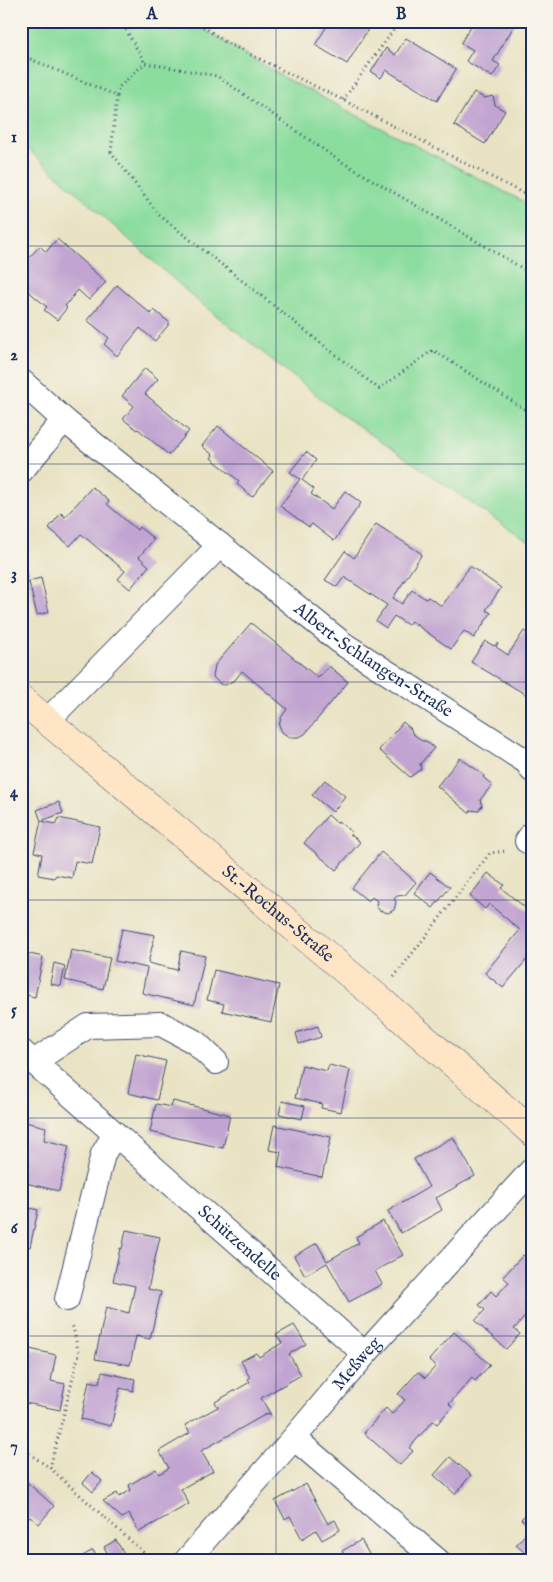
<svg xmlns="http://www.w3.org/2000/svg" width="553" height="1582" viewBox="0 0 553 1582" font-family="'IM FELL English',serif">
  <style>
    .green { fill: #8bdd9e; stroke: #53867e }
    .building { fill: #c1a4d1 }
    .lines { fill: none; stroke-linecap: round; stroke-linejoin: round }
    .street-casing { stroke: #3a4a6d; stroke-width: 26 }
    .secondary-casing { stroke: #3a4a6d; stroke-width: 29 }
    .path { stroke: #3a4a6d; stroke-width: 3; stroke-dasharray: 1 4; stroke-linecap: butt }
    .street { stroke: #fff; stroke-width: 24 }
    .secondary { stroke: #fde5c5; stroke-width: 28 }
    .grid { fill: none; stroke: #1b2f5e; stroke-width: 1; stroke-opacity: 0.55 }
    .labels { text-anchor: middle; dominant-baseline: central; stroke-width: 5; stroke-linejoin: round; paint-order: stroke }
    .street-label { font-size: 18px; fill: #1b2f5e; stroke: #f7f3e8 }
    .neatline { fill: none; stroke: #1b2f5e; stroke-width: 2 }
    .grid-label { font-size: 16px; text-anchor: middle; font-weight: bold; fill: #1b2f5e }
  </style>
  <rect width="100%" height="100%" fill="#f7f3e8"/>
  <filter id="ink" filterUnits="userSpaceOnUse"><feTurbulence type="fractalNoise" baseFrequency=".02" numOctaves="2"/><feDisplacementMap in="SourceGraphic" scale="10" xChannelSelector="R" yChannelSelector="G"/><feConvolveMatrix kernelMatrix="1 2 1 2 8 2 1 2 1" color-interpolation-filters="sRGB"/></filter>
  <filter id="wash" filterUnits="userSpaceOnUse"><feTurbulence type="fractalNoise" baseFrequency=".0096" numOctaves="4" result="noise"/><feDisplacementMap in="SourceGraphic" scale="20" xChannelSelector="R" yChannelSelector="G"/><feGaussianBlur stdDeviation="1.12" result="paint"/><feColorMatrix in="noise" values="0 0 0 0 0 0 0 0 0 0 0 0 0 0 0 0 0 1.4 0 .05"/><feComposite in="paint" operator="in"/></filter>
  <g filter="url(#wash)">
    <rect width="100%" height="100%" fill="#e9e3c4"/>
    <!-- green -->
    <polygon class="green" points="21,21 190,21 285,78 532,206 532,544 338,412 198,301 21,143"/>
    <g id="blocks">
      <!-- building -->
      <g class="building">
        <polygon points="336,21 373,21 347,64 315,45 329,23 333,26"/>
        <polygon points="474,21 517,21 493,61 500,65 492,77 466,61 473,50 461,43"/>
        <polygon points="406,38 456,69 437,101 386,70 381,78 371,72 386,48 395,55"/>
        <polygon points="474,92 484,98 493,96 495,105 505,111 485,144 454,125"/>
        <polygon points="57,239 106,282 89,300 78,290 65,306 67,308 57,320 44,310 47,307 21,285 21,266 40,246 46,252"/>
        <polygon points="117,285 151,314 154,310 170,323 155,341 140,328 117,356 104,344 109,338 87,320"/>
        <polygon points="145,368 158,379 145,394 189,431 169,455 138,429 137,430 123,419 134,406 122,396"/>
        <polygon points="218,426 273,471 252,497 237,484 239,481 211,458 213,455 202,446"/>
        <polygon points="306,452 316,460 302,480 314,489 311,494 332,509 345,491 361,503 334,541 312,524 309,527 280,506 300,479 290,472"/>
        <polygon points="92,487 109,501 107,504 137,530 139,527 154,539 139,557 149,566 130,589 118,579 125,571 81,534 70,546 49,528 61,513 65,517"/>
        <polygon points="376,524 422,554 393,598 402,604 412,590 426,599 428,597 442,606 470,566 501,588 486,610 491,613 474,638 464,631 451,649 411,621 408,625 394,616 386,628 376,621 387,605 344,577 337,587 325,580 345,551 354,558"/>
        <polygon points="21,562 25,565 29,581 41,578 49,612 37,615 29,582 21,591"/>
        <polygon points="251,623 318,678 329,666 348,682 305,734 299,737 289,737 282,732 279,725 281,718 287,709 242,671 235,680 225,685 220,684 213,677 215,665"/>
        <polygon points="524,631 532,636 532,694 530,697 471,662 485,641 494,646 498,643 496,647 508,655"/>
        <polygon points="403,722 411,729 412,733 422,741 426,741 434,748 420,764 421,769 410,777 379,750"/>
        <polygon points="460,758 484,775 483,777 492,785 480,800 482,806 478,811 471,810 469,813 437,786"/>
        <polygon points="21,763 27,764 22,786 21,786"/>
        <polygon points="325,780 345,796 333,812 312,795"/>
        <polygon points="59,802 63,813 41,821 37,810"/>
        <polygon points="328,815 337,823 338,821 352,832 350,834 360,842 336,870 304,843"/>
        <polygon points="59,818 100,827 92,864 75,861 72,878 56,875 54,878 38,875 42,854 34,852 41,821 56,824"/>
        <polygon points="381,852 416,882 405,895 397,896 394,899 396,902 394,910 388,913 379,910 376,906 377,901 372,897 368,901 352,888"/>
        <polygon points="430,872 450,887 433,908 414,893"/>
        <polygon points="488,873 504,885 501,888 532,913 532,953 503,988 485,973 520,930 489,904 485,909 470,896"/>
        <polygon points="122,929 155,935 148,963 177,970 181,951 205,956 194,1005 142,993 147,968 115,961"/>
        <polygon points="71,950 110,958 103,989 65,980"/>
        <polygon points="21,952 43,957 35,997 21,994"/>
        <polygon points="54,963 65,966 61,986 50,984"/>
        <polygon points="214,970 279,985 271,1022 222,1011 224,1004 207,1000"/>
        <polygon points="318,1026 321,1037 299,1044 296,1033"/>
        <polygon points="136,1054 166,1061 157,1100 128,1093"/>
        <polygon points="302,1065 327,1071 329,1065 350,1070 341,1112 321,1108 322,1104 295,1098"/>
        <polygon points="173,1101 230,1115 223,1148 150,1132 156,1104 171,1107"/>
        <polygon points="282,1101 305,1106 302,1119 279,1114"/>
        <polygon points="21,1121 46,1127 44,1140 69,1146 59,1191 21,1182 21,1151 24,1138 21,1137"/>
        <polygon points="274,1125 331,1137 322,1177 278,1167 281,1152 269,1150"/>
        <polygon points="453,1137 475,1176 436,1198 442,1210 401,1233 388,1211 429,1187 414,1159"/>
        <polygon points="21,1206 38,1210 30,1247 21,1245"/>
        <polygon points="383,1221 403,1255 375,1271 382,1284 349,1302 327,1263 305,1275 294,1256 317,1243 327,1261 359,1243 356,1237"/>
        <polygon points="126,1230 160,1237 148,1289 161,1292 150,1339 136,1336 130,1365 95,1359 106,1307 129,1313 135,1286 113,1281 120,1248 122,1249"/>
        <polygon points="523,1255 528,1259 532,1256 532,1309 514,1329 520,1334 506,1349 475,1321 485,1310 479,1305 491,1291 496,1296 509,1282 503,1277"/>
        <polygon points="294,1325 306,1344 289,1354 301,1375 261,1398 271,1415 268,1413 201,1451 213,1471 181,1489 189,1504 139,1532 129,1514 122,1518 103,1501 117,1493 119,1497 131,1490 129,1485 156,1469 159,1474 169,1468 159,1451 190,1433 185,1425 218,1407 215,1402 250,1382 248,1379 250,1378 241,1361 256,1353 259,1357 282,1343 276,1335"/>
        <polygon points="454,1332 490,1365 475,1381 472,1378 449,1404 452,1407 437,1424 433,1421 409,1448 413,1451 400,1465 364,1433 386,1408 392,1414 405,1400 398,1394 418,1372 425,1378 436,1366 429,1360"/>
        <polygon points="21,1347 56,1355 51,1381 65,1384 60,1410 21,1402"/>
        <polygon points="102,1372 135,1379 133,1391 120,1388 111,1426 81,1419 89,1381 99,1383"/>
        <polygon points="450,1457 471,1475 455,1494 434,1475"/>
        <polygon points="92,1472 102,1481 93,1492 83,1483"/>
        <polygon points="21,1477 54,1506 39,1524 30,1517 21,1527"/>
        <polygon points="306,1484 328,1524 335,1520 340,1530 322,1540 316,1530 302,1539 290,1516 285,1519 275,1501"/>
        <polygon points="532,1508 532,1559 516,1545 531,1528 521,1519"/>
        <polygon points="116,1540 128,1561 112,1561 104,1547"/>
        <polygon points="361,1540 373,1561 336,1561 345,1556 342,1551"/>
        <polygon points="93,1550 99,1561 74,1561"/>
      </g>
    </g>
  </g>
  <g filter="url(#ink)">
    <use href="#blocks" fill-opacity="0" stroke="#3a4a6d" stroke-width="1"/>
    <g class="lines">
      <!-- street casing -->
      <g class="street-casing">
        <g id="street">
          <path id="s1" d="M21,381L64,420L343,644L527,762L532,770"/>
          <polyline points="21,471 64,420"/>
          <polyline points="47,721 220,545"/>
          <polyline points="527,841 532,834"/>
          <path id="s2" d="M21,1051L365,1354"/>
          <polyline points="35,1061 88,1026 161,1024 195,1042 216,1062"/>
          <polyline points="67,1299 103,1154 115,1134"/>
          <polyline points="294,1438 438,1561"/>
          <path id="s3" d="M186,1561L294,1438L365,1354L532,1170"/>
        </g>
      </g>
      <!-- secondary casing -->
      <g class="secondary-casing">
        <g id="secondary">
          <path id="s4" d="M21,699L378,998L532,1132"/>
        </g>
      </g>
      <!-- path -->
      <g class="path">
        <polyline points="121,21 145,63"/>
        <polyline points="195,21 227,43 343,100 532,198"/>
        <polyline points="21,55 117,96 111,152 159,215 379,389 433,350 532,414"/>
        <polyline points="117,96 119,87 145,63 217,76 337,159 532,274"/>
        <polyline points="343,100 400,21"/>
        <polyline points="394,977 490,853 507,851"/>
        <polyline points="21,1448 50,1468 153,1561"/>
        <polyline points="50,1468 79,1354 72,1323"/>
      </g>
      <!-- street -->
      <use href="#street" class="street"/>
      <!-- secondary -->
      <use href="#secondary" class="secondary"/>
    </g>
  </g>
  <!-- grid -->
  <path class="grid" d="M276,21V1561M21,246H532M21,464H532M21,682H532M21,900H532M21,1118H532M21,1336H532"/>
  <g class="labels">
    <!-- street labels -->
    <g class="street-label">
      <text stroke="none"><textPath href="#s1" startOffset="450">Albert-Schlangen-Straße</textPath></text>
      <text stroke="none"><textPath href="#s4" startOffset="335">St.-Rochus-Straße</textPath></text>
      <text stroke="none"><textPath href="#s2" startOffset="291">Schützendelle</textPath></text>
      <text stroke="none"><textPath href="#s3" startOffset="261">Meßweg</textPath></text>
    </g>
  </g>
  <!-- margin -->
  <rect width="553" height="1582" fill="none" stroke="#f7f3e8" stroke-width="55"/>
  <rect x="28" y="28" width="498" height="1526" class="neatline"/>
  <g class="grid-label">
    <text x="152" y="19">A</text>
    <text x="401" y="19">B</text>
    <text x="14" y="142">1</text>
    <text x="14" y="360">2</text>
    <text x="14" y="579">3</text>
    <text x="14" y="797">4</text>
    <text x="14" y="1015">5</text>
    <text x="14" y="1233">6</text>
    <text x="14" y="1451">7</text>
  </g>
</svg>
